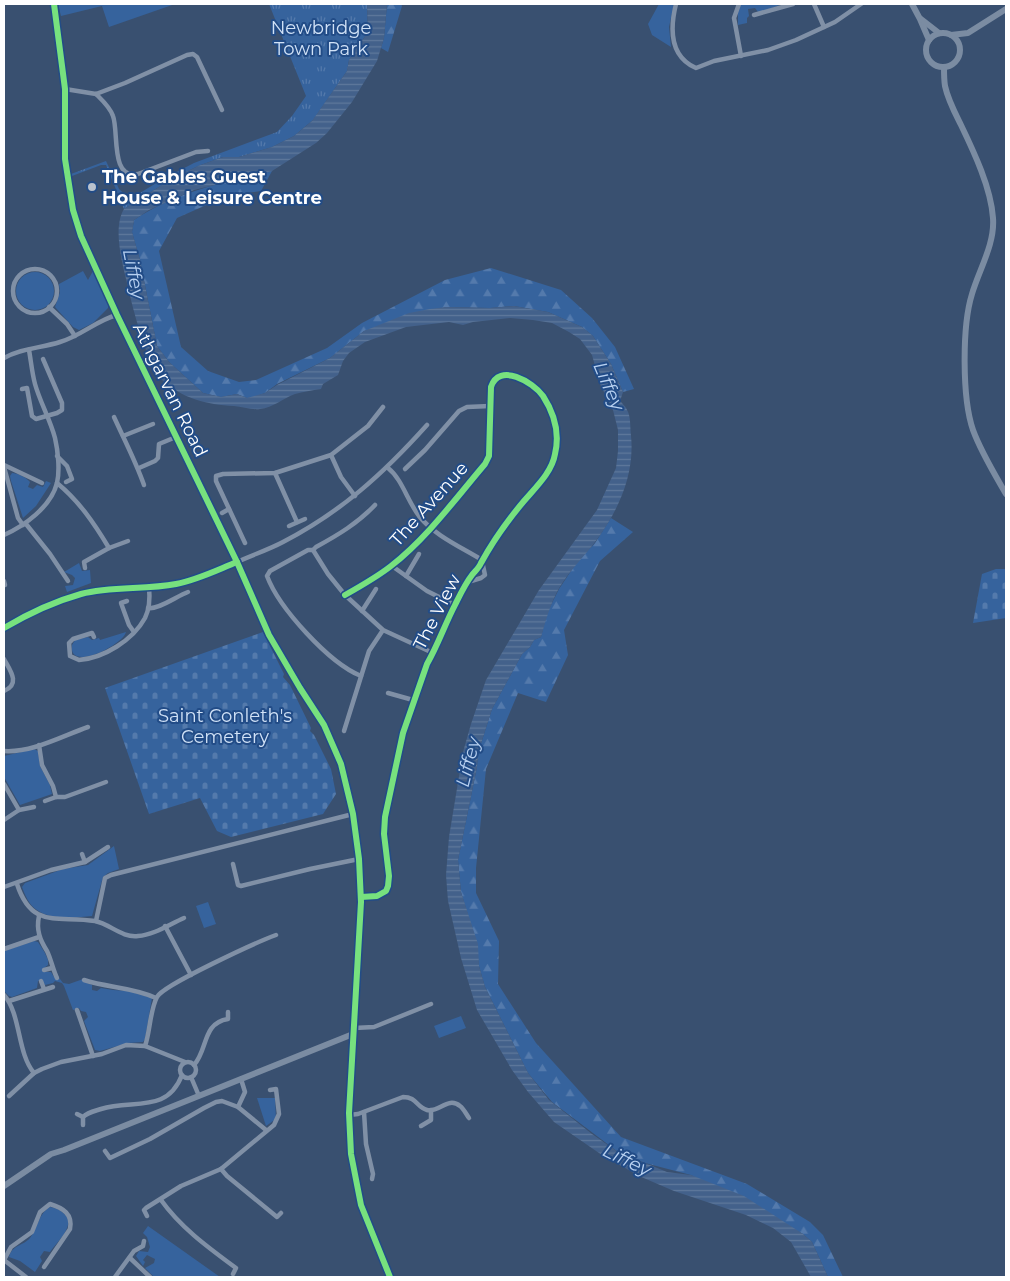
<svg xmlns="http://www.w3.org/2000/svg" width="1010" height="1281" viewBox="0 0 1010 1281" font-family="Montserrat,sans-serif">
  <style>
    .grass { fill: #36639d }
    .forest { fill: url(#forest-firs) }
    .cemetery { fill: url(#cemetery-stones) }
    .park { fill: url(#park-tufts) }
    .water { fill: url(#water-rules) }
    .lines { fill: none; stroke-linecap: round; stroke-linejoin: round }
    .street { stroke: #8090a6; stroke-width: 4.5 }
    .secondary { stroke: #7b8ca2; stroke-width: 6 }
    .cycleway-casing { stroke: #224c87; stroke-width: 9 }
    .cycleway { stroke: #77e17e; stroke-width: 6 }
    .poi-dot { fill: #bac2cd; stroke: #224c87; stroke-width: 2 }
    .labels { text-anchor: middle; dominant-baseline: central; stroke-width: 4; stroke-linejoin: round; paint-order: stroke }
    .park-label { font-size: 18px; fill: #d1e2f7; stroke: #224c87 }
    .poi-label { font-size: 18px; font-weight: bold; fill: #fff; stroke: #224c87; text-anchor: start }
    .street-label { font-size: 18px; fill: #fff; stroke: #224c87 }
    .water-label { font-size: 19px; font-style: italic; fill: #b8d1f1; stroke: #224c87 }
  </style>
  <defs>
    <pattern id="forest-firs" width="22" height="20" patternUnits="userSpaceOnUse" patternTransform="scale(1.25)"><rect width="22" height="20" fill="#36639d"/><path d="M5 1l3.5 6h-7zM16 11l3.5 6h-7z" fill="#547aac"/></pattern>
    <pattern id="cemetery-stones" width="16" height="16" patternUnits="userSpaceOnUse" patternTransform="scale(1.25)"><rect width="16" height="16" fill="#36639d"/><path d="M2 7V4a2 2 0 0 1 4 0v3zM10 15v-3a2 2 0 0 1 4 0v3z" fill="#547aac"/></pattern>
    <pattern id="park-tufts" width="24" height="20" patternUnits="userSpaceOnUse" patternTransform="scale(1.25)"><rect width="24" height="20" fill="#36639d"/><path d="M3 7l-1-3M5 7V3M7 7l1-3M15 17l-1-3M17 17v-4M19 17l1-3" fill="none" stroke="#547aac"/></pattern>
    <pattern id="water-rules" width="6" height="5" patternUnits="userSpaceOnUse" patternTransform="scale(1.25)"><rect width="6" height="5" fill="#43618b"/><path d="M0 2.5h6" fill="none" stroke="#5f799c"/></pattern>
  </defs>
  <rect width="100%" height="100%" fill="#395070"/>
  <!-- grass -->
  <g class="grass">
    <polygon points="58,4 175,4 109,27 102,6 61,16"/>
    <polygon points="659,4 674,4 669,27 671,47 652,35 648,24"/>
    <polygon points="741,4 782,4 762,12 758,12 755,8 748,9 749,16 747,18 747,23 738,25 738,11"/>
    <polygon points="83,271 88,280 93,271 108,303 108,308 93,323 79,330 73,327 55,307 60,292 59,284"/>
    <circle cx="35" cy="291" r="19"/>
    <path d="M12,473C17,473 26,477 30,482L28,487L33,489L37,485L43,487L46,481L51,483L36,506L23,518L11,481L10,476Z"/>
    <polygon points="79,563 82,571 90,570 91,583 67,592 65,586 73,585 75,578 72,575 64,572"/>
    <path d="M126,632C123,645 68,673 72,645L75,640L88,637L92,640L99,638L100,640Z"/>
    <polygon points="34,749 38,751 40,766 50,785 52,794 20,805 4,777 4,756"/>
    <path d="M114,846L119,869L108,873L103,877L92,916C76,918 50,920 37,910C29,905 25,895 22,887L25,883L63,869L88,865Z"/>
    <polygon points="208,902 216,924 204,928 196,906"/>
    <polygon points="34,941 38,942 45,953 48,960 48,965 44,968 45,972 51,972 54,977 60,979 63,983 69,984 86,978 85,982 92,985 92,990 97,991 101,988 113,990 128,991 152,998 145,1039 143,1042 128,1043 100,1051 95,1050 84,1021 88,1017 86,1012 81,1011 79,1008 73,1010 64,986 62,983 55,981 53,983 45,985 42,980 38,981 37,988 12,997 9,996 4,991 4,951"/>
    <polygon points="461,1016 466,1028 439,1038 434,1026"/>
    <polygon points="257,1098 275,1098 276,1119 266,1126"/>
    <path d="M50,1207C55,1208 58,1209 62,1212C79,1223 57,1242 50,1252L44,1251L40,1257L42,1261L35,1272L20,1261L9,1257C12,1245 23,1246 30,1238C37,1229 39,1213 50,1207Z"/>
    <polygon points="148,1226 220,1277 154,1277 145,1268 154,1263 155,1259 147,1255 143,1260 145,1262 143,1266 136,1256 139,1251 148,1252 150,1247 147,1237 143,1233"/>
  </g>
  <!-- forest -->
  <g class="forest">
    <polygon points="387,4 401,4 402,6 388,52 381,48 384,38"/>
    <path d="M272,171L261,191L229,195L177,218L159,251L181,347L208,371L239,382L256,380L327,348L362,323L445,280L491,268L561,290L592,318L615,347L634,389L623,392L611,364L593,336L582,327L548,312L514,306L490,308L446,307L364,331L330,358L277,384L265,393L254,397L247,398L237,394L221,397L203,393L169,362L157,346L140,260L132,232L134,220C175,192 224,182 272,171Z"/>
    <polygon points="611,518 633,532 600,561 564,630 568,655 546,702 518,693 486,769 476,868 476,893 499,941 498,984 536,1043 621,1137 747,1184 810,1222 823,1235 843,1277 828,1277 812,1242 803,1234 691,1175 645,1163 618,1152 552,1102 528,1073 485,987 479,966 476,941 461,892 458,860 477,767 478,753 492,709 522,654 530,647 534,640 541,637 547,613 559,589 577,562 595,543"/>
  </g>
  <!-- cemetery -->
  <g class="cemetery">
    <polygon points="996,569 1006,569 1006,618 973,623 982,574"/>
    <polygon points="263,632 284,674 283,677 290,685 311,728 310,731 314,735 331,769 336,794 323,814 231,837 217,831 200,798 149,814 105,688"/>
  </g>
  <!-- park -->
  <polygon class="park" points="269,4 367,4 368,32 349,60 347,71 313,120 294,136 272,147 239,157 223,157 198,166 170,180 124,209 106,165 101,165 72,176 71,174 106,161 119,189 130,199 163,179 194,163 277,132 292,116 306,96"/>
  <!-- water -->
  <path class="water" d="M367,4H387L384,38L377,61L352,102L327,133L316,143L272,171L194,190L149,210L134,220L132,232L140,260L157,346L169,362L203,393L221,397L237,394L247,398L265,393L277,385L330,358L364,331L409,313L430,309L446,307L490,308L514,306L548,312L582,327L593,336L611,364L623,392L620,401C622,403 626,407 627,410C631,416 630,428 631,436C635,474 618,512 595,542C583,558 568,572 558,590C550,605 546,620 541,637L534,640L530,647L522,654L492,709L478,753L477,767L458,860L461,892L478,944L479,966L485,987L528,1073L549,1100L592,1134L618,1152L667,1172L691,1175L744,1196L803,1234L812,1242L828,1277H811L791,1242L773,1228L746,1215L674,1191L639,1176L599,1153L554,1122L528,1092L512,1070L477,1010L461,958L448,901L446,875L449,837L463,752L471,724L486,680L539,590L597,510L616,468L618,451V430L613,410L600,384L592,355L580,339L569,332L552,323L533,320L510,318L473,322L463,325L449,322L406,327L365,342L349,353L343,361L338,375L323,384L321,389C312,390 303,392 295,394C283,398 273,408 260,409C252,410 242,407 234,406C207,405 181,398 161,379C148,367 132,306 128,287C123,266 112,229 124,209L170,180L198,166L223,157H239L272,147L294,136L312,121L347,71L349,60L368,32Z"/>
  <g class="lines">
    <!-- street -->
    <g class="street">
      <path d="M676,4C670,28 669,56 696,68L714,61L768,50L796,40L835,22L861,4"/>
      <polyline points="739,4 734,18 741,56"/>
      <polyline points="814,4 824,27"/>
      <polyline points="754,15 793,4"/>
      <polyline points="65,89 96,94 125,83 187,55 193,54 197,57 222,110"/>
      <path d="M96,94C102,100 110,107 113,116C119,132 110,180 138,174L196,152L208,151"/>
      <circle cx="35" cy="291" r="22"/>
      <polyline points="49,307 67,324 75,336"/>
      <path d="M4,358C21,348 42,348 60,342C81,336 97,320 117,315"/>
      <polyline points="22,389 27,388 32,416 36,419 57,413 62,410 62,403 43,359"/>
      <path d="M114,417C124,439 136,462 144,485"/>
      <polyline points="123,436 153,424"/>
      <polyline points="331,455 341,477 355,496"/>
      <polyline points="57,456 67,466 72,479 66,482"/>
      <polyline points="4,465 42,483"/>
      <polyline points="4,467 18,518 23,525"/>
      <polyline points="139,468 155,461 158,458 159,444 176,437"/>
      <path d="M388,468C402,479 407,500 419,516C435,536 461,547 482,560"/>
      <polyline points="405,469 425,450 459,411 467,407 490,406"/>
      <polyline points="275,473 297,522"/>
      <path d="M57,483C79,501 94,523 109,548"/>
      <polyline points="222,513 229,509"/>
      <polyline points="26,524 50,554 68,581"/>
      <polyline points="289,526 305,519"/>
      <path d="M4,535C24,526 51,507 57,483C60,470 58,451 55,438C50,419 40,402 35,384C32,373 31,361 29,350"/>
      <polyline points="245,543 216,481 216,476 223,474 275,473 331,455 368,426 383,407"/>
      <polyline points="313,550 328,574 345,595 383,630 433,653"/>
      <path d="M237,562C252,555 268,550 283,542C341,512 383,474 427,425"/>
      <polyline points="392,566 427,591 455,605"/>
      <polyline points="85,568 84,562 109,548 128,541"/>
      <polyline points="406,576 419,554"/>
      <polyline points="4,581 5,585"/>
      <polyline points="468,582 481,578 485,575 482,561"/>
      <path d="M345,595C361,586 377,577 391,566C427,538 456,498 485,464L489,456L491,387C499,362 533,382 543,396C554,413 560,433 555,454C552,472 536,487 524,501C508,520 493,541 481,563C479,568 475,571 472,575C465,584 460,595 455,605C445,624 438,645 427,664L403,733L385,817L384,834L389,876L388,886L386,891L377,896L361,897"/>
      <polyline points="127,601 121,603 129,625 134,632"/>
      <path d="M148,608C158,610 177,596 188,592"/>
      <polyline points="362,611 376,589"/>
      <path d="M94,637L92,633L73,639L69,643L70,656L79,660C104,658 133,640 145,618C150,608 150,597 149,587"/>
      <path d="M4,659C10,670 21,684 4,691"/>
      <path d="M361,676C329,663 279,608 267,576L270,571L308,550H313L316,547C338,535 358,523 375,505"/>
      <polyline points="388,693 413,700"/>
      <polyline points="344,731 369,651 383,630"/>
      <polyline points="39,745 42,765 53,786 56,797"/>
      <path d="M4,751C32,753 62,736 88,727"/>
      <polyline points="4,784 19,810 34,807"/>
      <polyline points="45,801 56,797 65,797 106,782"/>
      <polyline points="4,820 19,810"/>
      <polyline points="82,854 85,862"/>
      <polyline points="233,864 238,885 241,886 310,869 359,859"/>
      <path d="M17,884C32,930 58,915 95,921C110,924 122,938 138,936C154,935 170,924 184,918"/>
      <polyline points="4,887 51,870 85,862 108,847"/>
      <path d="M39,916C36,930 40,940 47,951C51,959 53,970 57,978"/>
      <polyline points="96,921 105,878 111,875 353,814"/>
      <polyline points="165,926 191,975"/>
      <polyline points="4,949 39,937"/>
      <polyline points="44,970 52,968"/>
      <path d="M84,980C108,988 133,987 156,998"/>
      <polyline points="41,981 44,989"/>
      <path d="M4,995C21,1014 17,1053 34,1073"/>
      <polyline points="9,1001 53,987"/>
      <polyline points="77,1010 93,1056"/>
      <polyline points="354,1028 374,1027 431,1004"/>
      <path d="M145,1046C150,1032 150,1010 157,997C163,985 257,942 276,935"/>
      <circle cx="188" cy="1070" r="8"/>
      <path d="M194,1065C208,1050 202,1023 228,1019V1012"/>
      <polyline points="191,1077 199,1096"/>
      <polyline points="9,1096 34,1073 42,1069 61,1062 102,1054 126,1045 145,1046 185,1062"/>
      <polyline points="238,1107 245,1092 241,1079"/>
      <polyline points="364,1112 366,1144 373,1174 372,1179"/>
      <path d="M77,1114L83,1117C88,1112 95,1111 101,1109C133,1099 167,1114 182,1075"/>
      <path d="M349,1115L358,1114L403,1097C417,1097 416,1107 427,1110C439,1113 448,1096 460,1106C464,1109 466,1114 469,1118"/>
      <polyline points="83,1117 83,1125"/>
      <polyline points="421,1126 431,1120 431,1110"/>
      <polyline points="105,1151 110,1158 150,1139 204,1108 216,1102 222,1101 238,1107 266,1130"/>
      <polyline points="221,1169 227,1176 277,1217 281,1213"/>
      <path d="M161,1200C181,1228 209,1248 236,1268L233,1274"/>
      <polyline points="147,1216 144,1210 146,1208 181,1186 221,1169 274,1125 279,1114 276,1089 270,1090"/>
      <polyline points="130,1258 150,1277"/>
      <path d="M4,1260L11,1247L32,1232L40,1212L50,1204C63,1208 73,1214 70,1229L44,1267"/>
      <polyline points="4,1260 26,1277"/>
      <polyline points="115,1277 134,1251 143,1246 144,1241"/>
    </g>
    <!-- secondary -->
    <g class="secondary">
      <polyline points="54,4 65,89 65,159 73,210 81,236 117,315 237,562 269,635 300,688 324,725 341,764 353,814 359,859 361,902 349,1113 351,1154 361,1205 390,1277"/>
      <polyline points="912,4 920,19 929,40"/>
      <polyline points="921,19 939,33"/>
      <circle cx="943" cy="50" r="17"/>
      <polyline points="951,35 968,33 1006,9"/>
      <path d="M944,67C944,74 944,80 945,86C948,100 955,113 961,125C974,152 991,188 993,218C995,244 979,270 972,294C962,326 962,398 973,430C981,452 994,473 1006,494"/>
      <path d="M4,628C26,615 56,601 81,594C112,586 145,590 176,584C197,580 217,570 237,562"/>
      <polyline points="4,1186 51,1154 64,1150 353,1034"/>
    </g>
    <!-- cycleway casing -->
    <g class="cycleway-casing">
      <g id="cycleway">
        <polyline points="54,4 65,89 65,159 73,210 81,236 117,315 237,562 269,635 300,688 324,725 341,764 353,814 359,859 361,902 349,1113 351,1154 361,1205 390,1277"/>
        <path d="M345,595C361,586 377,577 391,566C427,538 456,498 485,464L489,456L491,387C499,362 533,382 543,396C554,413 560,433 555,454C552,472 536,487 524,501C508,520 493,541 481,563C479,568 475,571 472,575C465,584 460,595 455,605C445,624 438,645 427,664L403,733L385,817L384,834L389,876L388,886L386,891L377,896L361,897"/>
        <path d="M4,628C26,615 56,601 81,594C112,586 145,590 176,584C197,580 217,570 237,562"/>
      </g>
    </g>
    <!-- cycleway -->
    <use href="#cycleway" class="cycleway"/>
  </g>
  <!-- markers -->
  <circle class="poi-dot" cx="92" cy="187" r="5"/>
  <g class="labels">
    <!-- park labels -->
    <g class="park-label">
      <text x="321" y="28">Newbridge<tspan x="321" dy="21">Town Park</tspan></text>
      <text x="225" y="716">Saint Conleth's<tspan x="225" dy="21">Cemetery</tspan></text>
    </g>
    <!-- poi labels -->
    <g class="poi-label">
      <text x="102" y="177">The Gables Guest<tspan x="102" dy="21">House &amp; Leisure Centre</tspan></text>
    </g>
    <!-- street labels -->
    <g class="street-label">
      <text transform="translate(170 390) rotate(64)">Athgarvan Road</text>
      <text transform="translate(429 504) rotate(-48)">The Avenue</text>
      <text transform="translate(437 612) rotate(-63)">The View</text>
    </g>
    <!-- water labels -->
    <g class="water-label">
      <text transform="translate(134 274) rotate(79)">Liffey</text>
      <text transform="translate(609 386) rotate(67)">Liffey</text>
      <text transform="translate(468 762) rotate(-76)">Liffey</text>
      <text transform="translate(627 1160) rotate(26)">Liffey</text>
    </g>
  </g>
  <!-- border -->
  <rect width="1010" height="1281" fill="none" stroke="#ffffff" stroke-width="10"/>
</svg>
